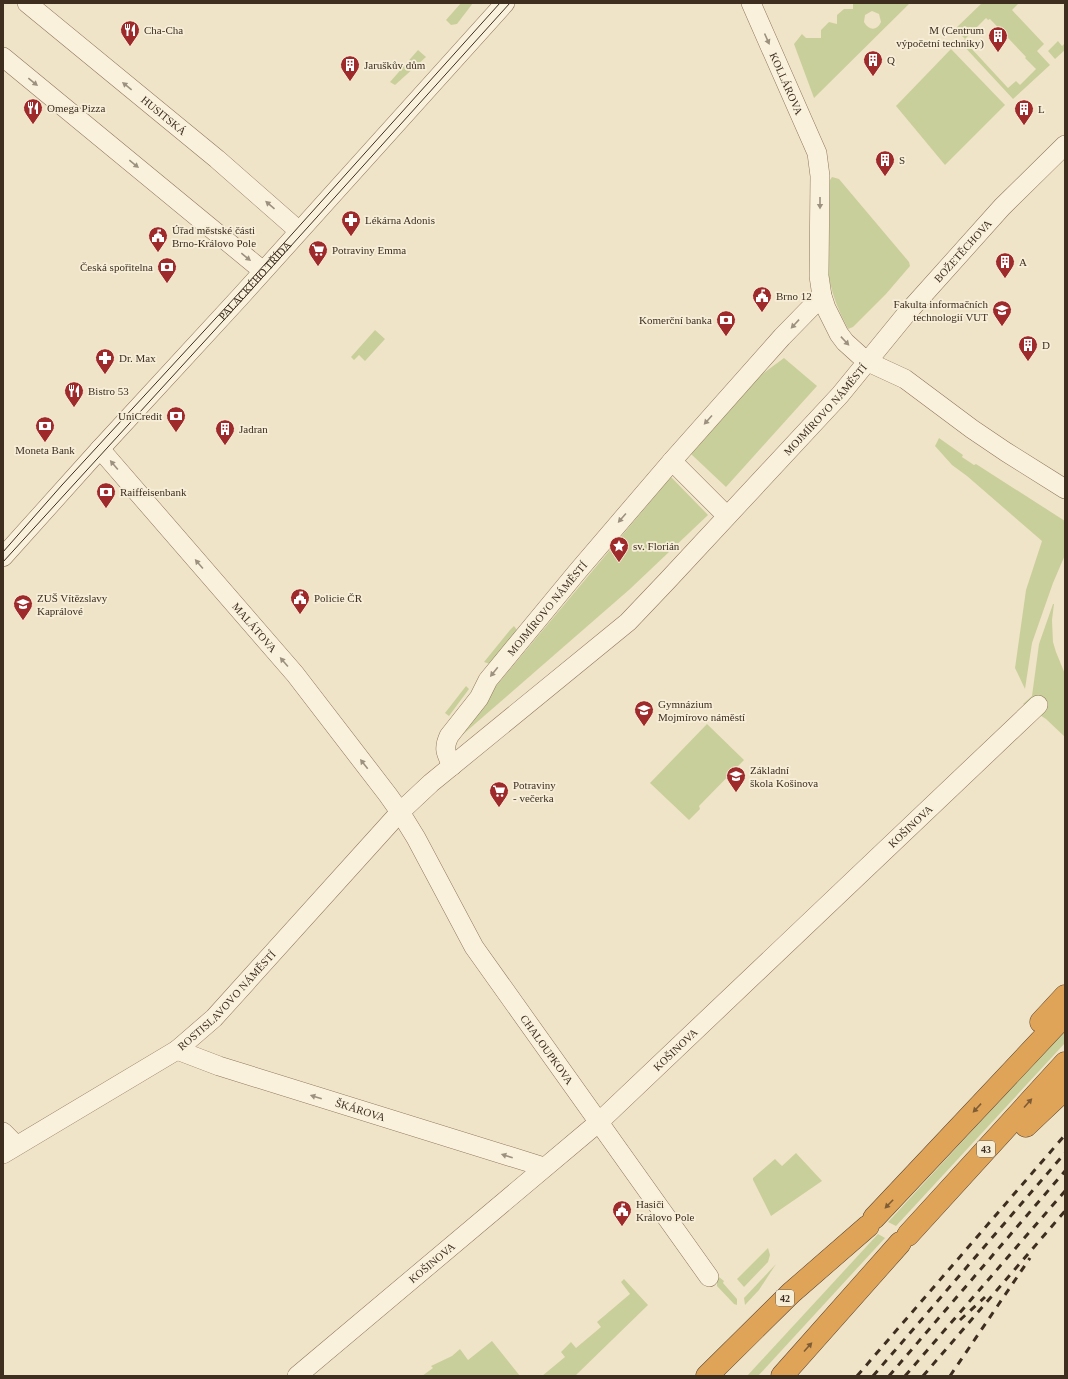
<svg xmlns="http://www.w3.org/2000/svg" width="1068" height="1379" viewBox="0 0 1068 1379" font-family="'Times New Roman',serif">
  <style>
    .green { fill: #c9cf9b; fill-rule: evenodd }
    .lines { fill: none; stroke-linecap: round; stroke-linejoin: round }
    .minor-casing { stroke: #8d765c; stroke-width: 20 }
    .highway-casing { stroke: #5b4430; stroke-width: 23 }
    .minor { stroke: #faf1dc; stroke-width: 19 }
    .highway { stroke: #e0a458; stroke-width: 22 }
    .tram { stroke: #3d2e20; stroke-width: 1 }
    .rail { stroke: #3d2e20; stroke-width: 3; stroke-dasharray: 7 7; stroke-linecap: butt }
    .oneway { fill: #9c907e }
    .oneway2 { fill: #7e5d36 }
    .labels { text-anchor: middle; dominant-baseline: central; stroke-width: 3.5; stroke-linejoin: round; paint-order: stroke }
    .shield { fill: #f7eed8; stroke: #756857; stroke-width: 1 }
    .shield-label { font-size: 10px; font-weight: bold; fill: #3d2e20 }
    .poi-label { font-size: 11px; fill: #3d2e20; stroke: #f7eed8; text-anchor: start }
    .street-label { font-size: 11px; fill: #3d2e20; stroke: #f7eed8 }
  </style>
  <rect width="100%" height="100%" fill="#f0e4c8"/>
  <!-- green -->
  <g class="green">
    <polygon points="461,3 473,3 457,24 451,25 446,20"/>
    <path d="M853,3H910L814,98L794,44L802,34L806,38H821V30L829,22L837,24V15L844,9H853ZM872,11L879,14L881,22C877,31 869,31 864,22L865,15Z"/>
    <path d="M982,3H1019L1012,10L1044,44L1037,51L1050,65L1013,99L961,43L965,39L955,29ZM986,18L988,20L990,19L1026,57L1025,58L1036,69L1020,85L1016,81L1008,88L971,48L973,47L965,39Z"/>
    <polygon points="1058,41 1062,46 1065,43 1065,50 1055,59 1048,51"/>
    <polygon points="951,49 1005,105 945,165 896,106"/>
    <polygon points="418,50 426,57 395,85 390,82"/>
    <path d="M832,177L839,179L909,262L910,266L886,294L853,327L848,329C839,312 832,295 829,277L830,180Z"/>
    <polygon points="375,330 385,339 365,361 359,355 354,360 351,357"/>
    <polygon points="784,358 817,386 726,487 691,454 754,380"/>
    <polygon points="939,438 963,455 962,457 974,465 976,464 1065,521 1065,555 1053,583 1032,643 1025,689 1015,668 1026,590 1042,541 967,476 952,465 935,446"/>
    <polygon points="671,477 708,515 630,589 453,743 465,723"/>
    <polygon points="1053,604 1054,604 1052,620 1053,642 1056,652 1065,674 1065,737 1046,719 1023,704 1032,696 1039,644"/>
    <polygon points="514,626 517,630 490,664 484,662 510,630"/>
    <polygon points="466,686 469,689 449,716 445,713"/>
    <polygon points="707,724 744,760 699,806 700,809 689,820 650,783"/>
    <polygon points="1065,1030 1065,1043 896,1226 888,1222"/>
    <polygon points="796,1153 822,1181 771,1216 753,1180 753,1178 775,1159 782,1166"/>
    <polygon points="878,1234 885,1238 758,1376 747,1376"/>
    <polygon points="768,1248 770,1255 768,1262 744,1287 737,1279"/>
    <polygon points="776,1264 759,1290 745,1305 744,1298"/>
    <polygon points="719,1277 724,1281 723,1283 737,1299 737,1305 734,1304 717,1286 717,1279"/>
    <polygon points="624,1279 648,1305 575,1376 542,1376 565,1357 561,1352 571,1342 576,1348 601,1327 597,1322 630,1294 621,1282"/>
    <polygon points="492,1341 520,1376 422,1376 433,1368 431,1366 452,1356 460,1349 468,1360"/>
  </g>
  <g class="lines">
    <!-- minor casing -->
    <g class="minor-casing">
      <g id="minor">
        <path id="s1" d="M27,3L217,159L299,231"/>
        <path id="s2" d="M751,3L817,153L820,176L819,276L822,296L826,308L839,334L845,342L866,361L905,379L972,429L1006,452L1065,489"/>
        <polyline points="3,57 263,271"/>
        <path id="s3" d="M100,449L295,674L388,795L400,812L416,838L474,947L709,1277"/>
        <polyline points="672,461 727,516"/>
        <path id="s4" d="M3,557L100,449L241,296L505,3"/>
        <path id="s5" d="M452,766C446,753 443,749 449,736L479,698L488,680L577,572L672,461L782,337L822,296"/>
        <path id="s6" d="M177,1050L219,1066L544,1167"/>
        <polyline points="3,1132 16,1145"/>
        <path id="s7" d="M3,1154L177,1050L214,1018L400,812L431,783L628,622L667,581L840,395L907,313L1002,207L1065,145"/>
        <path id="s8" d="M297,1376L599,1122L1038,705"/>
      </g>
    </g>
    <!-- highway casing -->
    <g class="highway-casing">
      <g id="highway">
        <polyline points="1041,1022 1065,996"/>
        <polyline points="1026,1126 1065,1089"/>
        <polyline points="874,1218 1065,1015"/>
        <polyline points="908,1235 1065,1063"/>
        <polyline points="707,1376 791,1293 868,1226"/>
        <polyline points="782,1376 900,1243"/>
      </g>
    </g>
    <!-- minor -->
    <use href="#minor" class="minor"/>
    <!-- highway -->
    <use href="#highway" class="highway"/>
    <!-- tram -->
    <g class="tram">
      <polyline points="3,552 62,485 239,293 500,3"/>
      <polyline points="3,562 244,298 510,3"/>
    </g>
    <!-- rail -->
    <g class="rail">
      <polyline points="960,1320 985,1297"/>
      <polyline points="857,1376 1065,1135"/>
      <polyline points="873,1376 1065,1153"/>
      <polyline points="889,1376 1065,1171"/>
      <polyline points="905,1376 1065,1191"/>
      <polyline points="923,1376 1065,1211"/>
      <polyline points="950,1376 1030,1258"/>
    </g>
  </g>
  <!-- one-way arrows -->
  <defs><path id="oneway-solid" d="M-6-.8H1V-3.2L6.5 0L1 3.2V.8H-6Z"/></defs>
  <g class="oneway">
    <use href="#oneway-solid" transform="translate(767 39) rotate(66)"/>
    <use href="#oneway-solid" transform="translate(33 82) rotate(39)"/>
    <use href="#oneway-solid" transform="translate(127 86) rotate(-141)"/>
    <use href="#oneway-solid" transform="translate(134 164) rotate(39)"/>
    <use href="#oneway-solid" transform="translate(820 203) rotate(90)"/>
    <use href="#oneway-solid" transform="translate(270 205) rotate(-139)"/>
    <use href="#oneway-solid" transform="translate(246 257) rotate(39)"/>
    <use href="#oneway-solid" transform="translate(795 324) rotate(133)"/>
    <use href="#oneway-solid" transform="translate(845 341) rotate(47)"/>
    <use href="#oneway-solid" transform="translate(708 420) rotate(132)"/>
    <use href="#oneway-solid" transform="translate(114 465) rotate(-130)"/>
    <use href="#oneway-solid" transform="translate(622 518) rotate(131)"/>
    <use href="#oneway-solid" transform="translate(199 564) rotate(-131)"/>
    <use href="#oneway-solid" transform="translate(284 662) rotate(-131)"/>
    <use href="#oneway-solid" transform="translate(494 672) rotate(129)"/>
    <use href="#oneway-solid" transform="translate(364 764) rotate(-128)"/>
    <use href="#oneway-solid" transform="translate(316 1097) rotate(-163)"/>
    <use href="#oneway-solid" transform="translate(507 1156) rotate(-163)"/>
  </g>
  <g class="oneway2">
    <use href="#oneway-solid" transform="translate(1028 1103) rotate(-48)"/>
    <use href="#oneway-solid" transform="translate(977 1108) rotate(133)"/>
    <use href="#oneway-solid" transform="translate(889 1204) rotate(134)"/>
    <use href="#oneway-solid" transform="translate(808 1347) rotate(-48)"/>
  </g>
  <!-- icons -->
  <defs>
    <g id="restaurant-pin" transform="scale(1)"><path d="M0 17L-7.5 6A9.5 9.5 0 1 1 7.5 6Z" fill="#9e2a2b" stroke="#f7eed8"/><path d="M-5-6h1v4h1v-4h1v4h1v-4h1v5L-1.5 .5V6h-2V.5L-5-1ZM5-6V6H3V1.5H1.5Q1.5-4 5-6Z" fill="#fff"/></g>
    <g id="building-pin" transform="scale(1)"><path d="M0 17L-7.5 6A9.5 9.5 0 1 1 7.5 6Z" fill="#9e2a2b" stroke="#f7eed8"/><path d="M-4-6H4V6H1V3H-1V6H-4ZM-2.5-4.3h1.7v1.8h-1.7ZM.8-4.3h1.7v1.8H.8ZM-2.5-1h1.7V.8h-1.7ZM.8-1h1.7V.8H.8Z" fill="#fff"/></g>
    <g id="pharmacy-pin" transform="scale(1)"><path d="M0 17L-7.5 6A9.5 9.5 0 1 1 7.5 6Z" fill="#9e2a2b" stroke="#f7eed8"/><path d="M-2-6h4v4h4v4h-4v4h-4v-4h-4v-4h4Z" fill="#fff"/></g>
    <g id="civic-pin" transform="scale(1)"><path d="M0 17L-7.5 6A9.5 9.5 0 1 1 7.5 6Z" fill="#9e2a2b" stroke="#f7eed8"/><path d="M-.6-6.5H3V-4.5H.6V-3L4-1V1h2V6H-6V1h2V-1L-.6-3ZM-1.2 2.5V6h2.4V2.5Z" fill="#fff"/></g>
    <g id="supermarket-pin" transform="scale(1)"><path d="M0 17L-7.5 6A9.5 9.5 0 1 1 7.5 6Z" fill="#9e2a2b" stroke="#f7eed8"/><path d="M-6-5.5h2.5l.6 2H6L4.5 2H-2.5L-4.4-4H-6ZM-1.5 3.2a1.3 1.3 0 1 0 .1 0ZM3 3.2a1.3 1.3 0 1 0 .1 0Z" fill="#fff"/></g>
    <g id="bank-pin" transform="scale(1)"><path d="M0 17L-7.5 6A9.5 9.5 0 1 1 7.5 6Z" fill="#9e2a2b" stroke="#f7eed8"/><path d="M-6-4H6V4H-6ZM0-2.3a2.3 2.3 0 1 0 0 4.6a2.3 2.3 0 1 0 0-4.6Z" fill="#fff"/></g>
    <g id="university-pin" transform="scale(1)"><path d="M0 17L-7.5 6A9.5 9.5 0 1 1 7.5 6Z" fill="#9e2a2b" stroke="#f7eed8"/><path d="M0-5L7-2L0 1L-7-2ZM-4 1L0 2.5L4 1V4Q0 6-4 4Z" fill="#fff"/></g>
    <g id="sight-pin" transform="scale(1)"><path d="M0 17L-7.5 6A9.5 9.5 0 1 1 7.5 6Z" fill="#9e2a2b" stroke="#f7eed8"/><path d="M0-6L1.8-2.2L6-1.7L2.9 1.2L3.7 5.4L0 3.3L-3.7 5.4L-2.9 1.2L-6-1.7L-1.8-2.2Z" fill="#fff"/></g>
    <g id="school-pin" transform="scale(1)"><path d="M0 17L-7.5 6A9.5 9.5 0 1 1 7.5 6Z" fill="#9e2a2b" stroke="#f7eed8"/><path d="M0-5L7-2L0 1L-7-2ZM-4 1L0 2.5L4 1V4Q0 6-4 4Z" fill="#fff"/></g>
  </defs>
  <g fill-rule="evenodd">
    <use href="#restaurant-pin" x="130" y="30"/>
    <use href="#building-pin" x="998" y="36"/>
    <use href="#building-pin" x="873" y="60"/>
    <use href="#building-pin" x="350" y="65"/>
    <use href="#restaurant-pin" x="33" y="108"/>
    <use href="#building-pin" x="1024" y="109"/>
    <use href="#building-pin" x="885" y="160"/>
    <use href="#pharmacy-pin" x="351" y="220"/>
    <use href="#civic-pin" x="158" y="236"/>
    <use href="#supermarket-pin" x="318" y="250"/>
    <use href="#building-pin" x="1005" y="262"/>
    <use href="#bank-pin" x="167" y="267"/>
    <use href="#civic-pin" x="762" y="296"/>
    <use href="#university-pin" x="1002" y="310"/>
    <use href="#bank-pin" x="726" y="320"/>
    <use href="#building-pin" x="1028" y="345"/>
    <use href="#pharmacy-pin" x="105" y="358"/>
    <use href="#restaurant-pin" x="74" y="391"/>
    <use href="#bank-pin" x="176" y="416"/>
    <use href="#bank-pin" x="45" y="426"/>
    <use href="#building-pin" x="225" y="429"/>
    <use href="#bank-pin" x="106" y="492"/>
    <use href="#sight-pin" x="619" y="546"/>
    <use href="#civic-pin" x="300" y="598"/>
    <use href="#school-pin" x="23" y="604"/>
    <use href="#school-pin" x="644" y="710"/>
    <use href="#school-pin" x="736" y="776"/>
    <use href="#supermarket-pin" x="499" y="791"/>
    <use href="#civic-pin" x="622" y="1210"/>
  </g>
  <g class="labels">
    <!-- shield labels -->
    <g class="shield">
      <rect x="977" y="1141" width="18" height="16" rx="3"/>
      <rect x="776" y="1290" width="18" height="16" rx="3"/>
    </g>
    <g class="shield-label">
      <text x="986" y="1149">43</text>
      <text x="785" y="1298">42</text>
    </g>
    <!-- poi labels -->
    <g class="poi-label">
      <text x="144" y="30">Cha-Cha</text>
      <text x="984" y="30" text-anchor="end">M (Centrum<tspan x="984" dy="13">výpočetní techniky)</tspan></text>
      <text x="887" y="60">Q</text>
      <text x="364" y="65">Jaruškův dům</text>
      <text x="47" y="108">Omega Pizza</text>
      <text x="1038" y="109">L</text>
      <text x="899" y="160">S</text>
      <text x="365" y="220">Lékárna Adonis</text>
      <text x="172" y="230">Úřad městské části<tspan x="172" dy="13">Brno-Královo Pole</tspan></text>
      <text x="332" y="250">Potraviny Emma</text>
      <text x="1019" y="262">A</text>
      <text x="153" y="267" text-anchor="end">Česká spořitelna</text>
      <text x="776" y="296">Brno 12</text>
      <text x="988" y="304" text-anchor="end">Fakulta informačních<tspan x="988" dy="13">technologií VUT</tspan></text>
      <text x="712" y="320" text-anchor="end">Komerční banka</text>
      <text x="1042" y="345">D</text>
      <text x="119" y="358">Dr. Max</text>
      <text x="88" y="391">Bistro 53</text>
      <text x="162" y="416" text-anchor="end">UniCredit</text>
      <text x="239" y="429">Jadran</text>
      <text x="45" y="450" text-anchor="middle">Moneta Bank</text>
      <text x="120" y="492">Raiffeisenbank</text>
      <text x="633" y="546">sv. Florián</text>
      <text x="37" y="598">ZUŠ Vítězslavy<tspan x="37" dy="13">Kaprálové</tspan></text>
      <text x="314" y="598">Policie ČR</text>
      <text x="658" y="704">Gymnázium<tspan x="658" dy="13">Mojmírovo náměstí</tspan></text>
      <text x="750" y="770">Základní<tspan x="750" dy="13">škola Košinova</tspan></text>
      <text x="513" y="785">Potraviny<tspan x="513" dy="13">- večerka</tspan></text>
      <text x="636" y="1204">Hasiči<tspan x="636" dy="13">Královo Pole</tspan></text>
    </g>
    <!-- street labels -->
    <g class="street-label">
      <text stroke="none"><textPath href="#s2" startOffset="88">KOLLÁROVA</textPath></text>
      <text stroke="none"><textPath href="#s1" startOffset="177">HUSITSKÁ</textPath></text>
      <text stroke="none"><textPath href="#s7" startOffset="1326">BOŽETĚCHOVA</textPath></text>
      <text stroke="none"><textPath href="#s4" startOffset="374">PALACKÉHO TŘÍDA</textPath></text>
      <text stroke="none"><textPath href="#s7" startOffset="1116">MOJMÍROVO NÁMĚSTÍ</textPath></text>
      <text stroke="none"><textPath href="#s5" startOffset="193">MOJMÍROVO NÁMĚSTÍ</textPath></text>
      <text stroke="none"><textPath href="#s3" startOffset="236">MALÁTOVA</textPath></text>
      <text stroke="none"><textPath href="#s8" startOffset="824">KOŠINOVA</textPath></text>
      <text stroke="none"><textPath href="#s7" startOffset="273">ROSTISLAVOVO NÁMĚSTÍ</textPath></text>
      <text stroke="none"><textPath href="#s3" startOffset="751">CHALOUPKOVA</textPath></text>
      <text stroke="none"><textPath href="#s8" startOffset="500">KOŠINOVA</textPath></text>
      <text stroke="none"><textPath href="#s6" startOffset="193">ŠKÁROVA</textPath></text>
      <text stroke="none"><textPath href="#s8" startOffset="176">KOŠINOVA</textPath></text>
    </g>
  </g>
  <!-- border -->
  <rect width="1068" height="1379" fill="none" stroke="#3d2e20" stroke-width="8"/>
</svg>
